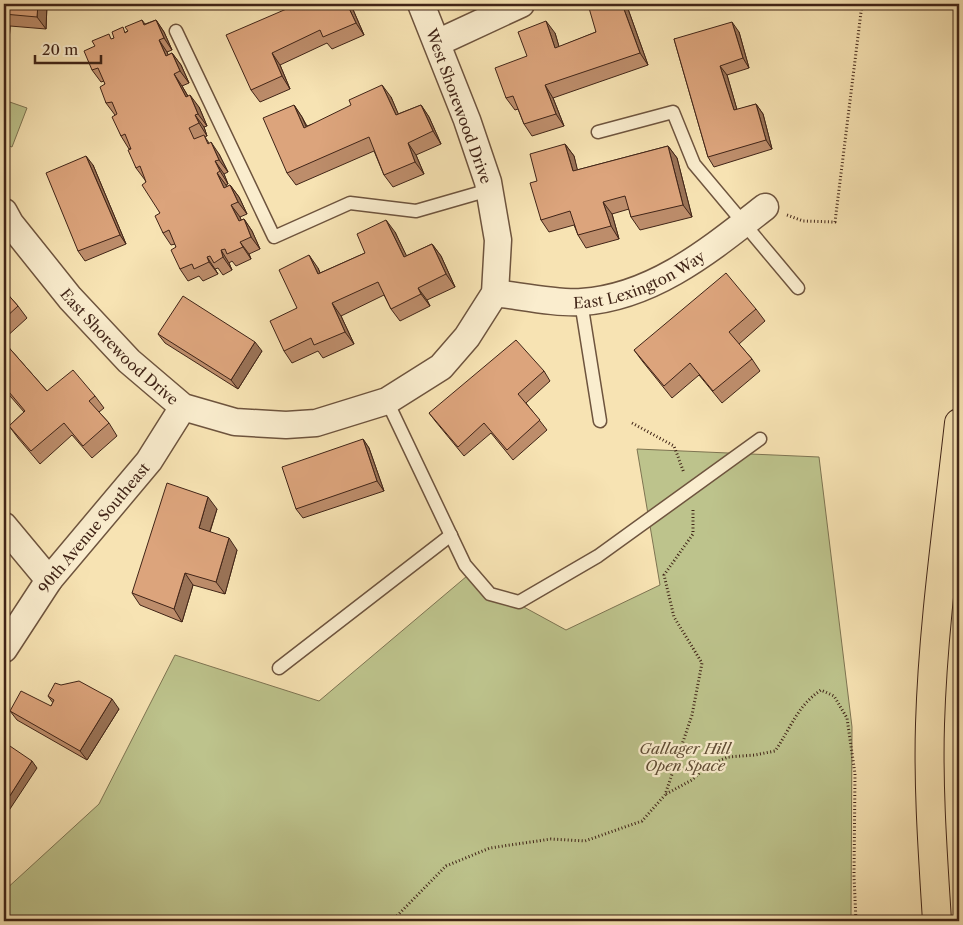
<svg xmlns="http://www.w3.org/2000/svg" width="963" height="925" viewBox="0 0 963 925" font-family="'Libre Caslon Text',serif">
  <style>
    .green { fill: #bdc38c; stroke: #7e7452 }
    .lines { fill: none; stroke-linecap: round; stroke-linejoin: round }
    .service-casing { stroke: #6e543e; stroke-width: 15 }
    .minor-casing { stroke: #6e543e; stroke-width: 29 }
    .motorway-casing { stroke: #402417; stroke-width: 30 }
    .path { stroke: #402417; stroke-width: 3; stroke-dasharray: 1 2.5; stroke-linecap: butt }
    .service { stroke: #faedce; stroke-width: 12 }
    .minor { stroke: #faedce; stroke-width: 26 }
    .motorway { stroke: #f7e3b3; stroke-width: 28 }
    .wall { fill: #bd8d6b; stroke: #402417 }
    .shaded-wall { fill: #9a7357; stroke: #402417 }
    .building { fill: #dca47c; stroke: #402417 }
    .labels { text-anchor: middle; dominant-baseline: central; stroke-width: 4.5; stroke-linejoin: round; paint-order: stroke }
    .street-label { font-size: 15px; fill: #402417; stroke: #faedce }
    .park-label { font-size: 15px; font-style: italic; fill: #5f4c34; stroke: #faedce }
  </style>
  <rect width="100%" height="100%" fill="#f7e3b3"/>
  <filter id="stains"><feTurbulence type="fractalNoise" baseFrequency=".004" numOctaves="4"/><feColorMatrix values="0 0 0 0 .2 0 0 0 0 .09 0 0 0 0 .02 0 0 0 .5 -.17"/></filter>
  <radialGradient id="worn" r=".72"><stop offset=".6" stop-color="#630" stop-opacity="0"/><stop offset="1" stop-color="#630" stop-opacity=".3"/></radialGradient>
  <!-- green -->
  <g class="green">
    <polygon points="4,100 27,108 12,147 4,144"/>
    <polygon points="637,449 819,457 852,727 851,921 4,921 4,891 99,804 175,655 319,701 467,576 566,630 660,585"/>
  </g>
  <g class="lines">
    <!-- service casing -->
    <g class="service-casing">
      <g id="service">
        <polyline points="176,31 274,237 350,203 416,211 489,190"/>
        <polyline points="598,132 673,112 694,164 798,288"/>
        <polyline points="581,302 600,421"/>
        <polyline points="387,401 465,565 490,594 519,602 598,556 760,439"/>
        <polyline points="279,668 451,535"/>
      </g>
    </g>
    <!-- minor casing -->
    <g class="minor-casing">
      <g id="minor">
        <polyline points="437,43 521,4"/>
        <path id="s1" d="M4,212L10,223L70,298L129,361L183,407L235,422L286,425L316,423L387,401L441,367L467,337L495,293L498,240L488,182L467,120L421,4"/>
        <path id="s2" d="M495,293C520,296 559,304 582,302C654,297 711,249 765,207"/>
        <polyline points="4,526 49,580"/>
        <path id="s3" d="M4,649L49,580L149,461L183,407"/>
      </g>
    </g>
    <!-- motorway casing -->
    <g class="motorway-casing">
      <path id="motorway" d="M937,921C933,856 928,790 930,724C933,624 948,523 959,423"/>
    </g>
    <!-- path -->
    <g class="path">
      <polyline points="787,215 803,221 835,222 862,4"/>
      <polyline points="632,423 674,446 684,473"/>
      <path d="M666,794L692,780L707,766L728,757L755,755L775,751C791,728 797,706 821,690L834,696L847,718L855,774L854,876L856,921"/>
      <polyline points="392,921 446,866 490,848 551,839 585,841 642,821 665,795 692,715 702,663 674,617 664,575 693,534 693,508"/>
    </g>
    <!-- service -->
    <use href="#service" class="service"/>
    <!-- minor -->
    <use href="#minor" class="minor"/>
    <!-- motorway -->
    <use href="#motorway" class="motorway"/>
  </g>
  <!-- wall -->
  <g class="wall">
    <polygon points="4,4 47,4 46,29 10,26 8,60 4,60"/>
    <polygon points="298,4 354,4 351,5 364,35 332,49 327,43 280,65 290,89 260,102 251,90"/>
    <polygon points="600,4 625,4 628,9 648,65 553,98 564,126 532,136 524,124 518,109 515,110 506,98 527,56 555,33 559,47 596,32"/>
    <polygon points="142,20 145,24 156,20 164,32 172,50 167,52 168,55 172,53 181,65 189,83 182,86 188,96 199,107 207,126 204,127 207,136 205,137 209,143 219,154 228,172 224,174 228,184 226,185 226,187 230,185 239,197 247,214 240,217 241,220 244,219 252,231 260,249 249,254 251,259 236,266 232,261 229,263 232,270 223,275 218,268 215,269 218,274 203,281 199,276 188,281 180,269 176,247 175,244 171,245 163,233 160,213 145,180 136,168 131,148 129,149 121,136 115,115 106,103 105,84 104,81 101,82 92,70 112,39 126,32"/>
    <polygon points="739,32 749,68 727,75 737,110 756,104 763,114 772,149 714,167 708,157 674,39"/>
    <polygon points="391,97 398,114 421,105 429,117 441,144 416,155 424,174 393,187 384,175 374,151 296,185 287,173 294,105 302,117 307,126"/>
    <polygon points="565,144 574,156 577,170 668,146 677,158 692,217 640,230 631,217 629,209 612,214 619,239 586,248 578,235 574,225 549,232 541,220 537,181"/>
    <polygon points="93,165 126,244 85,261 78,251"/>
    <polygon points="395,232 406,256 432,244 441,256 455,287 427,300 430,306 400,321 391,309 384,295 341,316 354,344 323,358 318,351 292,363 284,351 297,308 318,268 320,273 365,253"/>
    <polygon points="4,290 18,306 27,318 4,339"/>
    <polygon points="756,309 765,321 739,344 752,359 760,371 722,403 699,375 672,398 643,362 634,350"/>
    <polygon points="158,334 262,351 238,389 165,343"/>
    <polygon points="4,342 47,391 95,396 104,408 99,412 109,423 117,436 92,458 72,435 40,464 18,438 9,426 24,412 4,389"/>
    <polygon points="544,371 550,381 526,403 547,430 513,460 491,433 464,456 436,422 429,413"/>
    <polygon points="363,439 369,448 384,491 303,518 296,509"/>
    <polygon points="217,509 210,532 237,550 225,594 193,585 182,622 140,605 132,593"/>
    <polygon points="48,696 119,709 87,760 17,720 10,711 51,706 53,703"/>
  </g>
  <!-- shaded-wall -->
  <g class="shaded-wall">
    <polygon points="38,4 47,4 46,29 37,17"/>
    <polygon points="347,4 349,4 351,5 364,35 356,23"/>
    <polygon points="622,4 625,4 628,9 648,65 640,53"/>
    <polygon points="4,18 10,26 8,60 4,54"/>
    <polygon points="156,20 164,32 172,50 164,38"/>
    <polygon points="546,21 555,33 563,60 555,48"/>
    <polygon points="732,22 739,32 749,68 743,58"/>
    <polygon points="159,40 167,52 174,68 166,56"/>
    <polygon points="172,53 181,65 189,83 180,71"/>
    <polygon points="272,53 280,65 290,89 282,76"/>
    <polygon points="720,66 727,75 740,120 734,110"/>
    <polygon points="174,74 182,86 195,109 186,97"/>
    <polygon points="382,85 391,97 404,127 396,115"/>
    <polygon points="545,85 553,98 564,126 556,114"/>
    <polygon points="190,95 199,107 207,126 198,114"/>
    <polygon points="756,104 763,114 772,149 766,140"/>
    <polygon points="294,105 302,117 312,140 304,128"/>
    <polygon points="421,105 429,117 441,144 433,131"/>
    <polygon points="195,115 204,127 207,136 199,123"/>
    <polygon points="211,142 219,154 228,172 219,160"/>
    <polygon points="408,143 416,155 424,174 415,162"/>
    <polygon points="565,144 574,156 581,184 573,171"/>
    <polygon points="668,146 677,158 692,217 683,205"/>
    <polygon points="86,156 93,165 126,244 120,235"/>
    <polygon points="215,161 224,174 228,184 220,171"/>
    <polygon points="217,173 226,185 232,200 224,188"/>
    <polygon points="230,185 239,197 247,214 238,202"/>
    <polygon points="603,202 612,214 619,239 611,226"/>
    <polygon points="231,205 240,217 247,234 239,221"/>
    <polygon points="244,219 252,231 260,249 251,237"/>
    <polygon points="386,220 395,232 413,269 404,257"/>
    <polygon points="240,242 249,254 251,259 243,247"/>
    <polygon points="432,244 441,256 455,287 446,274"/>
    <polygon points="221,250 229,263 232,270 223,257"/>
    <polygon points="309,255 318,268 326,287 318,274"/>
    <polygon points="207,257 215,269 218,274 209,262"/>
    <polygon points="418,288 427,300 430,306 421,294"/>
    <polygon points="332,303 341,316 354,344 345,332"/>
    <polygon points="255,342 262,351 238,389 231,380"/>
    <polygon points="363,439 369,448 384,491 377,481"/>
    <polygon points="208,497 217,509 207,540 199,528"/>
    <polygon points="229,538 237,550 225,594 216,582"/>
    <polygon points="185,573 193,585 182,622 174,609"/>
    <polygon points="112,699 119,709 87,760 80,751"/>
    <polygon points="32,761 37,768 6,815 4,812 4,805"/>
  </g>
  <!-- building -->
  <g class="building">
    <polygon points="4,4 38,4 37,17 4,14"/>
    <polygon points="298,4 347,4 356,23 323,37 320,30 272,53 282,76 251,90 226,35"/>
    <polygon points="600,4 622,4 640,53 545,85 556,114 524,124 513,96 506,98 495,68 527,56 518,32 546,21 555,48 596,32 589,8"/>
    <polygon points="142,20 144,25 156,20 164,38 159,40 166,56 172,53 180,71 174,74 186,97 190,95 198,114 195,115 199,123 189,128 194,139 204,135 208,144 211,142 219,160 215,161 220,171 217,173 224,188 230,185 238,202 231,205 239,221 244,219 251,237 240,242 243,247 227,254 225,249 221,250 223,257 214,263 210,256 207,257 209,262 194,269 192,264 180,269 171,250 176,247 169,230 163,233 155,216 160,213 142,185 146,182 140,166 136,168 128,150 131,149 125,134 121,136 112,117 117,114 112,102 106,103 100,87 105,84 98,68 92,70 84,51 95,46 92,41 109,34 111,39 114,38 112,32 123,27 125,33 128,31 125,27"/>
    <polygon points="732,22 743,58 720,66 734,110 756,104 766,140 708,157 674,39"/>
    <polygon points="382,85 396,115 421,105 433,131 408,143 415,162 384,175 369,137 287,173 263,118 294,105 304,128 351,105 349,100"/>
    <polygon points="565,144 573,171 668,146 683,205 631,217 625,196 603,202 611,226 578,235 570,211 541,220 530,183 537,181 530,154"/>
    <polygon points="86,156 120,235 78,251 46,173"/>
    <polygon points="386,220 404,257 432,244 446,274 418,288 421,294 391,309 378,282 332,303 345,332 314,345 311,338 284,351 270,321 297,308 279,270 309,255 318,274 365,253 357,234"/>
    <polygon points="726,273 756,309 729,332 752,359 713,391 690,363 664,386 634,350"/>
    <polygon points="4,290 18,306 4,319"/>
    <polygon points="183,296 255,342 231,380 158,334"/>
    <polygon points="516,340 544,371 518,394 540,420 507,450 484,423 458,447 429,413"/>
    <polygon points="4,342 47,391 73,370 95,396 89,401 109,423 83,446 64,423 31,451 9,426 25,411 4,386"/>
    <polygon points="363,439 377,481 296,509 282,467"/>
    <polygon points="167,483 208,497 199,528 229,538 216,582 185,573 174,609 132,593"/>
    <polygon points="79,681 112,699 80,751 10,711 21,691 51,706 54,700 48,696 55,683 61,685"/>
    <polygon points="4,742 32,761 4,805"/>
  </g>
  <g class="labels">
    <!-- street labels -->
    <g class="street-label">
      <text transform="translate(459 106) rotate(70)">West Shorewood Drive</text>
      <text stroke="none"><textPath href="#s2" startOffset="149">East Lexington Way</textPath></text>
      <text stroke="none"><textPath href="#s1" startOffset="178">East Shorewood Drive</textPath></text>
      <text stroke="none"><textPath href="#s3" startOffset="151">90th Avenue Southeast</textPath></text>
    </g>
    <!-- park labels -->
    <g class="park-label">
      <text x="685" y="748">Gallager Hill<tspan x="685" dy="17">Open Space</tspan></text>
    </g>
  </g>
  <!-- margin -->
  <rect width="963" height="925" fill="none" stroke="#f7e3b3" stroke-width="20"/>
  <rect x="5" y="5" width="953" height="915" fill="none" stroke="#402417" stroke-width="2.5"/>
  <rect x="10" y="10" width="943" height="905" fill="none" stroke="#402417"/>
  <!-- scale -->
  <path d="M35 55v8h66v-8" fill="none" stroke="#402417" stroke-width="2.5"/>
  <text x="42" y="55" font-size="15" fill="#402417" stroke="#faedce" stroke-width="4" paint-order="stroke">20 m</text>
  <rect width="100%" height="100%" filter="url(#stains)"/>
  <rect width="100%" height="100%" fill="url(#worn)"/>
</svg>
